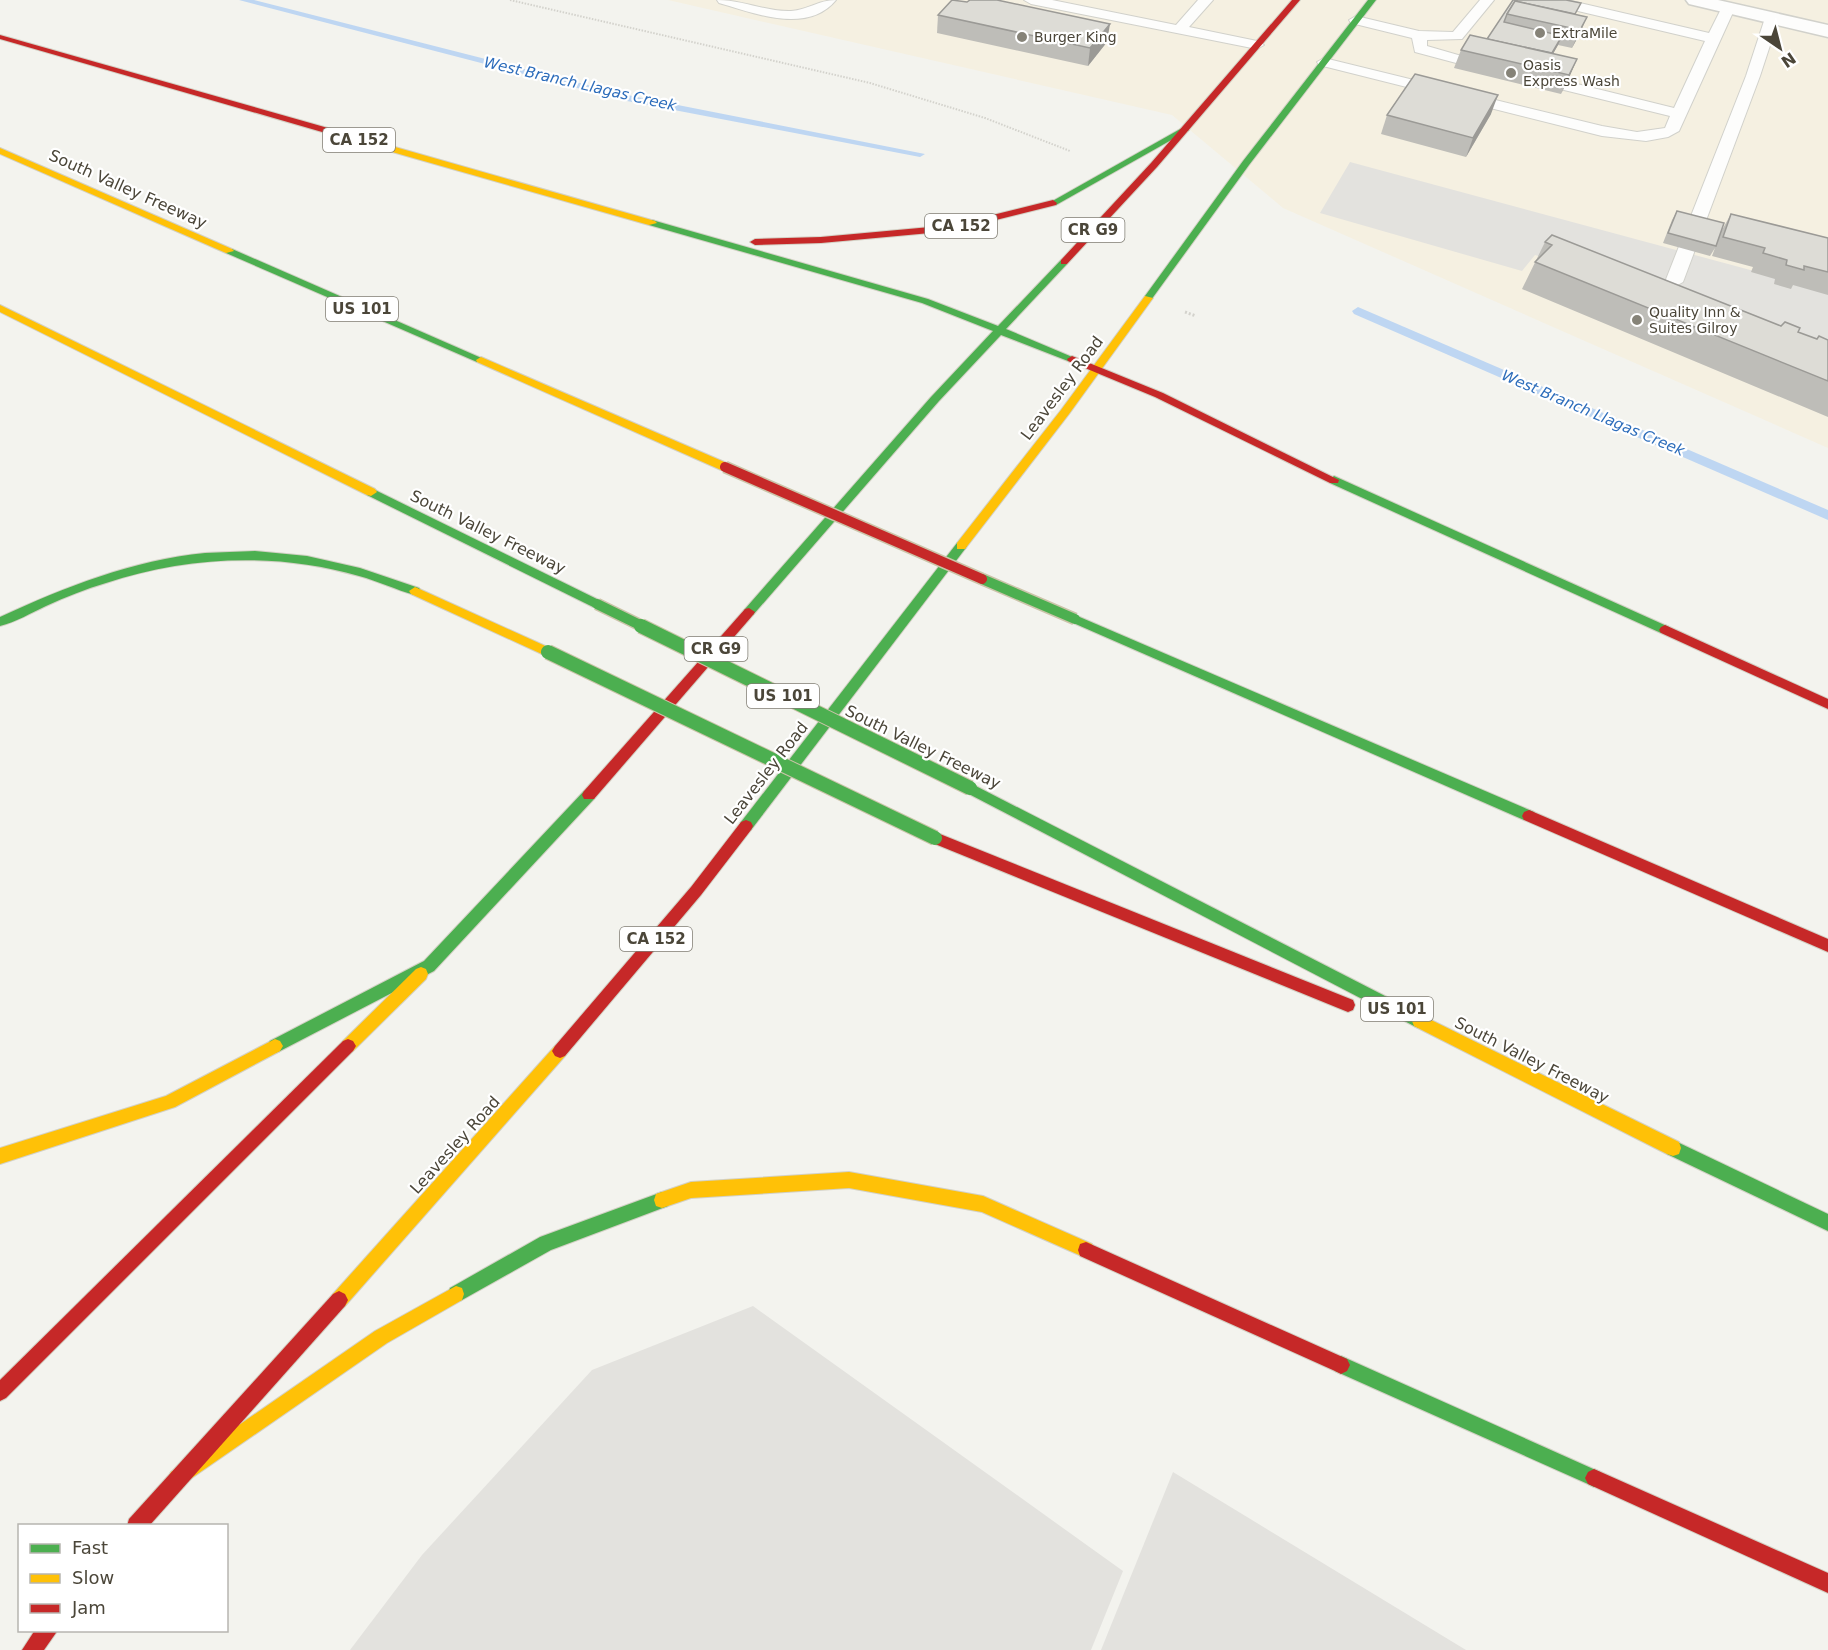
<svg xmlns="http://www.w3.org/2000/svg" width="1828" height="1650" viewBox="0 0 1828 1650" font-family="'DejaVu Sans',sans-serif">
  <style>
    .commercial { fill: #f5f0e1 }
    .parking { fill: #e3e2de }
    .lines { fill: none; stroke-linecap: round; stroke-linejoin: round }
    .stream { fill: #bed6f2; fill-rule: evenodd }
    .lane-casing { stroke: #d1d1cb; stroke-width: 2 }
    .street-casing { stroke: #d1d1cb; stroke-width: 3 }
    .fast-casing { stroke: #d3d1c5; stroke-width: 2 }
    .slow-casing { stroke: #d3d1c5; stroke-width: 2 }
    .jam-casing { stroke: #d3d1c5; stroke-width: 2 }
    .path-far1 { stroke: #d3d2cc; stroke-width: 2; stroke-dasharray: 1.5 1.5; stroke-linecap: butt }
    .path { stroke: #d3d2cc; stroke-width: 3; stroke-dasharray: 2 2; stroke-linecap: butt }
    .lane { fill: #fdfdfc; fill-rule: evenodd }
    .street { fill: #fdfdfc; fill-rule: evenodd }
    .fast { fill: #4caf50; fill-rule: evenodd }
    .slow { fill: #ffc107; fill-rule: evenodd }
    .jam { fill: #c62828; fill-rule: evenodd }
    .fast-bridge-far1-casing { stroke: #cbc4a9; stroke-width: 13; stroke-linecap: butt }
    .fast-bridge-casing { stroke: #cbc4a9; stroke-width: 16; stroke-linecap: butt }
    .jam-bridge-casing { stroke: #cbc4a9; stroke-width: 13; stroke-linecap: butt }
    .fast-bridge-far1 { stroke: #4caf50; stroke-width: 10 }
    .fast-bridge { stroke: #4caf50; stroke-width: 14 }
    .jam-bridge { stroke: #c62828; stroke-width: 10 }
    .wall { fill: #bebdb8 }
    .shaded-wall { fill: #9b9a96 }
    .building { fill: #dddcd6; stroke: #9b9a96; stroke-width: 1.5 }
    .poi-dot { fill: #868378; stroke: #fff; stroke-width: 2 }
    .labels { text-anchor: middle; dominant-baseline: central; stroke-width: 4.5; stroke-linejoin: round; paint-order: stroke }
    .far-poi-label { font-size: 14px; fill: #4b4639; stroke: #fff; text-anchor: start }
    .far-water-label { font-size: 15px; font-style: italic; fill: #2d6dbb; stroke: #fff }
    .shield { fill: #fff; stroke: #817e74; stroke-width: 1.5 }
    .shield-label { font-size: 15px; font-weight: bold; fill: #4b4639 }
    .street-label { font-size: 16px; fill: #4b4639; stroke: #fff }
  </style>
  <rect width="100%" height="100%" fill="#f3f3ee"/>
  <!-- commercial -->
  <polygon class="commercial" points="668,0 1828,0 1828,448 1283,208 1172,115"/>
  <!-- parking -->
  <g class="parking">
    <polygon points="1350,162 1828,291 1828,356 1577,267 1535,255 1522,271 1320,213"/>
    <polygon points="753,1306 1123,1571 1091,1650 350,1650 422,1555 592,1370"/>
    <polygon points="1173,1472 1466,1650 1101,1650"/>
  </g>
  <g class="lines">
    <!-- stream -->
    <g class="stream">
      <polygon points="239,0 254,0 627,95 925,154 920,157 627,101"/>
      <polygon points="1358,307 1828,510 1828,520 1354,314 1352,311"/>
    </g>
    <!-- lane casing -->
    <g class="lane-casing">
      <g id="lane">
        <path d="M717,0C744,0 766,12 791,11C808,10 818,0 836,0C807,35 754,13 719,3Z"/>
        <polygon points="1024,0 1052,0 1176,25 1198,0 1213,0 1189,27 1257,41 1264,45 1257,49 1031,4"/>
        <polygon points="1480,0 1494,0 1462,39 1427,40 1427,46 1465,57 1467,60 1460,64 1415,52 1412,38 1351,23 1349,20 1356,16 1419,31 1453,32"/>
        <polygon points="1542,0 1567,0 1709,33 1723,5 1733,5 1735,8 1679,131 1668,137 1646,141 1602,136 1319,65 1317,62 1324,58 1602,126 1637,132 1665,128 1670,116 1560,89 1557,86 1565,81 1674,108 1705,41 1544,3"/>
        <polygon points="1772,14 1779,18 1760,76 1683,282 1674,287 1668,286 1665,282 1746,76 1765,18"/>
      </g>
    </g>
    <!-- street casing -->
    <g class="street-casing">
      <polygon id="street" points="1686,0 1718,0 1828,25 1828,37 1689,4"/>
    </g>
    <!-- fast casing -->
    <g class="fast-casing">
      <g id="fast">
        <polygon points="1368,0 1376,0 1249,165 1151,300 1145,300 1145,296 1243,161"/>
        <polygon points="1182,128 1189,130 1056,205 1049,203"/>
        <polygon points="652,220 928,299 998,326 1061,260 1067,260 1067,264 1006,329 1077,359 1072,362 1068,361 1001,335 939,401 753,615 745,615 743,612 745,609 931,397 993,331 922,303 649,225 649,221"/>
        <polygon points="226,249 232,249 486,360 485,362 477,362 226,253"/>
        <polygon points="1334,476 1669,627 1671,630 1669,633 1661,633 1330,483 1329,480"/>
        <polygon points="371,488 601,601 603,604 597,608 593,607 367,495 367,489"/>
        <polygon points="961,542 967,546 965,549 751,830 741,830 739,826 741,822 957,543"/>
        <path d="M255,551L307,556L360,568L419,588L421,591L415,595C396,590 378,581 359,576C276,552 187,556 106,583C86,589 65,597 46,606C31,613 16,622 0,626V617C65,587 133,560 205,553C221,552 238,552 255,551Z"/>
        <polygon points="1075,615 1534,812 1536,816 1534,820 1524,820 1071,622 1069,619 1071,616"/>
        <polygon points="970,783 1424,1016 1426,1021 1424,1026 1419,1028 1414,1026 965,792 963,788 965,784"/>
        <polygon points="589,790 594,791 596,795 594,799 434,971 280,1051 275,1053 270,1051 267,1046 270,1041 424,961 584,791"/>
        <polygon points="1673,1140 1828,1214 1828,1231 1667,1154 1665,1148 1667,1142"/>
        <polygon points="662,1192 668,1194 670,1200 668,1206 551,1250 462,1300 456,1302 450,1300 448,1294 450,1288 540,1237"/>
        <polygon points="1341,1356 1600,1472 1603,1478 1600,1484 1594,1487 1588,1484 1335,1371 1332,1365 1335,1359"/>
      </g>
    </g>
    <!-- slow casing -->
    <g class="slow-casing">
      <g id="slow">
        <polygon points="332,129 655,221 657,223 649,225 329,134 328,132"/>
        <polygon points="0,148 232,249 234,251 226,253 0,154"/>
        <polygon points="1145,296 1153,298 1069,414 965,549 957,549 957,543 1061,410"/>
        <polygon points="0,305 375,489 377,492 371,496 367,495 0,312"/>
        <polygon points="481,357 729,464 730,467 725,471 721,470 477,362 476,360"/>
        <polygon points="415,587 552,649 554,652 548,657 544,655 411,594 409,591"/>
        <polygon points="421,967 426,969 428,974 426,979 353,1051 348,1053 343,1051 340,1046 343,1041 416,969"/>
        <polygon points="1419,1014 1679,1142 1681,1148 1679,1154 1673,1156 1667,1154 1414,1026 1412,1021 1414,1016"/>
        <polygon points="275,1039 280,1041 283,1046 280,1051 175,1107 0,1164 0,1148 166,1096"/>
        <polygon points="560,1044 565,1046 568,1051 565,1056 345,1306 339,1309 333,1306 330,1300 333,1294 555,1046"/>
        <polygon points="849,1172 983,1196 1092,1244 1094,1250 1092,1256 1086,1258 982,1212 849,1188 691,1198 662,1208 656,1206 654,1200 656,1194 691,1182"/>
        <polygon points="456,1286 462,1288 464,1294 462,1300 387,1343 183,1484 177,1487 171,1484 168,1478 171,1472 375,1331"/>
      </g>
    </g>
    <!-- jam casing -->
    <g class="jam-casing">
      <g id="jam">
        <polygon points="1292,0 1300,0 1157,167 1067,264 1061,264 1061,260 1151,163"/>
        <polygon points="0,35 335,130 336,132 329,134 0,39"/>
        <polygon points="1053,200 1057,203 1056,205 952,231 821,243 755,245 750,242 755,239 821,237 952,225"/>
        <polygon points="1072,356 1163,393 1339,480 1338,483 1330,483 1155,397 1068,361 1067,359"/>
        <polygon points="749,608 755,612 753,615 594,799 584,799 582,795 584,791 745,609"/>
        <polygon points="1665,625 1828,699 1828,709 1661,633 1659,630 1661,627"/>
        <polygon points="1529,810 1828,939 1828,952 1524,820 1522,816 1524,812"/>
        <polygon points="746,820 751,822 753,826 751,830 701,895 565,1056 560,1058 555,1056 552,1051 555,1046 691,887 741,822"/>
        <polygon points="935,832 1353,1000 1355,1005 1353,1010 1348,1012 1343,1010 930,842 928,838 930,834"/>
        <polygon points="348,1039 353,1041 356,1046 353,1051 6,1398 0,1401 0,1380 343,1041"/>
        <polygon points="1086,1242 1347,1359 1350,1365 1347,1371 1341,1374 1335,1371 1080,1256 1078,1250 1080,1244"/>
        <polygon points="339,1291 345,1294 348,1300 345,1306 149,1526 127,1526 129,1519 333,1294"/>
        <polygon points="1594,1469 1828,1573 1828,1593 1588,1484 1585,1478 1588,1472"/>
        <polygon points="35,1630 58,1630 44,1650 22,1650"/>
      </g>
    </g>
    <!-- path-far1 -->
    <polyline class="path-far1" points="510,0 870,83 985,118 1070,151"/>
    <!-- path -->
    <polyline class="path" points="1185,312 1196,316"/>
    <!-- lane -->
    <use href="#lane" class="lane"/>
    <!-- street -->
    <use href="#street" class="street"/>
    <!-- fast -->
    <use href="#fast" class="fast"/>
    <!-- slow -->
    <use href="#slow" class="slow"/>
    <!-- jam -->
    <use href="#jam" class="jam"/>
    <!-- fast-bridge-far1 casing -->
    <g class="fast-bridge-far1-casing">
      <g id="fast-bridge-far1">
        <polyline points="982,579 1075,619"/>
        <polyline points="597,604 644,627"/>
      </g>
    </g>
    <!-- fast-bridge casing -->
    <g class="fast-bridge-casing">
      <g id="fast-bridge">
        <polyline points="641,626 970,788"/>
        <polyline points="548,652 935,838"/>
      </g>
    </g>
    <!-- jam-bridge casing -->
    <g class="jam-bridge-casing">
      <polyline id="jam-bridge" points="725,467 982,579"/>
    </g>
    <!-- fast-bridge-far1 -->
    <use href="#fast-bridge-far1" class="fast-bridge-far1"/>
    <!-- fast-bridge -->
    <use href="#fast-bridge" class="fast-bridge"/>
    <!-- jam-bridge -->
    <use href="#jam-bridge" class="jam-bridge"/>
  </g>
  <!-- wall -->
  <g class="wall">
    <polygon points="1513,0 1587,17 1579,35 1572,48 1558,45 1553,54 1577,59 1561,94 1454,68 1461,50 1487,39"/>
    <polygon points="967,2 1107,42 1088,66 937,33 938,15"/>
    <polygon points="1491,114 1466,157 1381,134 1387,115"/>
    <polygon points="1677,211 1722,230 1731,214 1828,238 1828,295 1793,285 1791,289 1774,284 1775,279 1751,272 1753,267 1712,256 1715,248 1710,256 1663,243 1672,220"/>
    <polygon points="1545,242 1816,339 1828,340 1828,417 1522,289"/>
  </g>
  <!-- shaded-wall -->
  <g class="shaded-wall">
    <polygon points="1587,17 1579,35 1572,48 1580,30"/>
    <polygon points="1110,24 1107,42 1088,66 1090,48"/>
    <polygon points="1562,36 1558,45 1546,66 1550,57"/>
    <polygon points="1577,59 1569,78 1561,94 1569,75"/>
    <polygon points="1498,95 1491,114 1466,157 1473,138"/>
  </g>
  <!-- building -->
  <g class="building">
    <polygon points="952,0 967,2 970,0 997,0 1110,24 1090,48 938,15"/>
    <polygon points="1513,0 1566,0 1581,3 1575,14 1515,1 1507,14 1504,22 1562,36 1552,53 1487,39"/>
    <polygon points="1515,1 1587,17 1580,30 1507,14"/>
    <polygon points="1470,35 1577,59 1569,75 1461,50"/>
    <polygon points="1415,74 1498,95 1473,138 1387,115"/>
    <polygon points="1677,211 1724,223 1716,246 1668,233"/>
    <polygon points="1731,214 1828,238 1828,272 1804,266 1804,270 1786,265 1787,260 1763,253 1765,248 1723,237"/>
    <polygon points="1552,235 1781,326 1785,322 1800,328 1798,332 1817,339 1819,336 1828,340 1828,381 1535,262 1552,245 1545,242"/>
  </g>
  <!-- markers -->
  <g class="poi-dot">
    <circle cx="1540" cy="33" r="6"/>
    <circle cx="1022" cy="37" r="6"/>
    <circle cx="1511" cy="73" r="6"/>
    <circle cx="1637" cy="320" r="6"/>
  </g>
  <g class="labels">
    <!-- far-poi labels -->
    <g class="far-poi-label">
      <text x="1552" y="33">ExtraMile</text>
      <text x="1034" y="37">Burger King</text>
      <text x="1523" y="65">Oasis<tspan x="1523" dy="16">Express Wash</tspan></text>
      <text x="1649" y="312">Quality Inn &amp;<tspan x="1649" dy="16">Suites Gilroy</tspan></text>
    </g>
    <!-- far-water labels -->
    <g class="far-water-label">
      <text transform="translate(580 84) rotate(13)">West Branch Llagas Creek</text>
      <text transform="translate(1593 413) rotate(23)">West Branch Llagas Creek</text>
    </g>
    <!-- shield labels -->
    <g class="shield">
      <rect x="323" y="128" width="72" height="24" rx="4.5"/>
      <rect x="925" y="214" width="72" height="24" rx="4.5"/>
      <rect x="1061.5" y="218" width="63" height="24" rx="4.5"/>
      <rect x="326" y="297" width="72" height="24" rx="4.5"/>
      <rect x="684.5" y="637" width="63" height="24" rx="4.5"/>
      <rect x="747" y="684" width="72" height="24" rx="4.5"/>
      <rect x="620" y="927" width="72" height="24" rx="4.5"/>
      <rect x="1361" y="997" width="72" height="24" rx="4.5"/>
    </g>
    <g class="shield-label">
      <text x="359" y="140">CA 152</text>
      <text x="961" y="226">CA 152</text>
      <text x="1093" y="230">CR G9</text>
      <text x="362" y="309">US 101</text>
      <text x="716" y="649">CR G9</text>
      <text x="783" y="696">US 101</text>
      <text x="656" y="939">CA 152</text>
      <text x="1397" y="1009">US 101</text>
    </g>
    <!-- street labels -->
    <g class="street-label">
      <text transform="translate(128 189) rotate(24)">South Valley Freeway</text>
      <text transform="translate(1062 388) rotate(-53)">Leavesley Road</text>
      <text transform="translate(488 532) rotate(26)">South Valley Freeway</text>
      <text transform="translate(923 747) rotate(26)">South Valley Freeway</text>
      <text transform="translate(766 773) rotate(-52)">Leavesley Road</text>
      <text transform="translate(1532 1060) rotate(27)">South Valley Freeway</text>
      <text transform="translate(455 1145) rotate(-48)">Leavesley Road</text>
    </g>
  </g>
  <!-- legend -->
  <rect x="18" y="1524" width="210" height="108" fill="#ffffff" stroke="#b7b5b0" stroke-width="1.5"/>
  <rect x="30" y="1544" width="30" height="9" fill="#4caf50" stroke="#b7b5b0" stroke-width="1.5"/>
  <text x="72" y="1554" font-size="18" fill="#4b4639">Fast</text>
  <rect x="30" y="1574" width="30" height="9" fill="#ffc107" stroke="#b7b5b0" stroke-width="1.5"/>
  <text x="72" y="1584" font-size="18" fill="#4b4639">Slow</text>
  <rect x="30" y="1604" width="30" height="9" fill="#c62828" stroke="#b7b5b0" stroke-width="1.5"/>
  <text x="72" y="1614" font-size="18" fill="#4b4639">Jam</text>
  <!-- north arrow -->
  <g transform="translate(1780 48) rotate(145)" stroke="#ffffff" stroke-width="4.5" paint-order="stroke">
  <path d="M0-4.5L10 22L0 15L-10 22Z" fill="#4b4639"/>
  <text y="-9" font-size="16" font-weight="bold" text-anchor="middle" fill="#4b4639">N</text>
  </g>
</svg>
